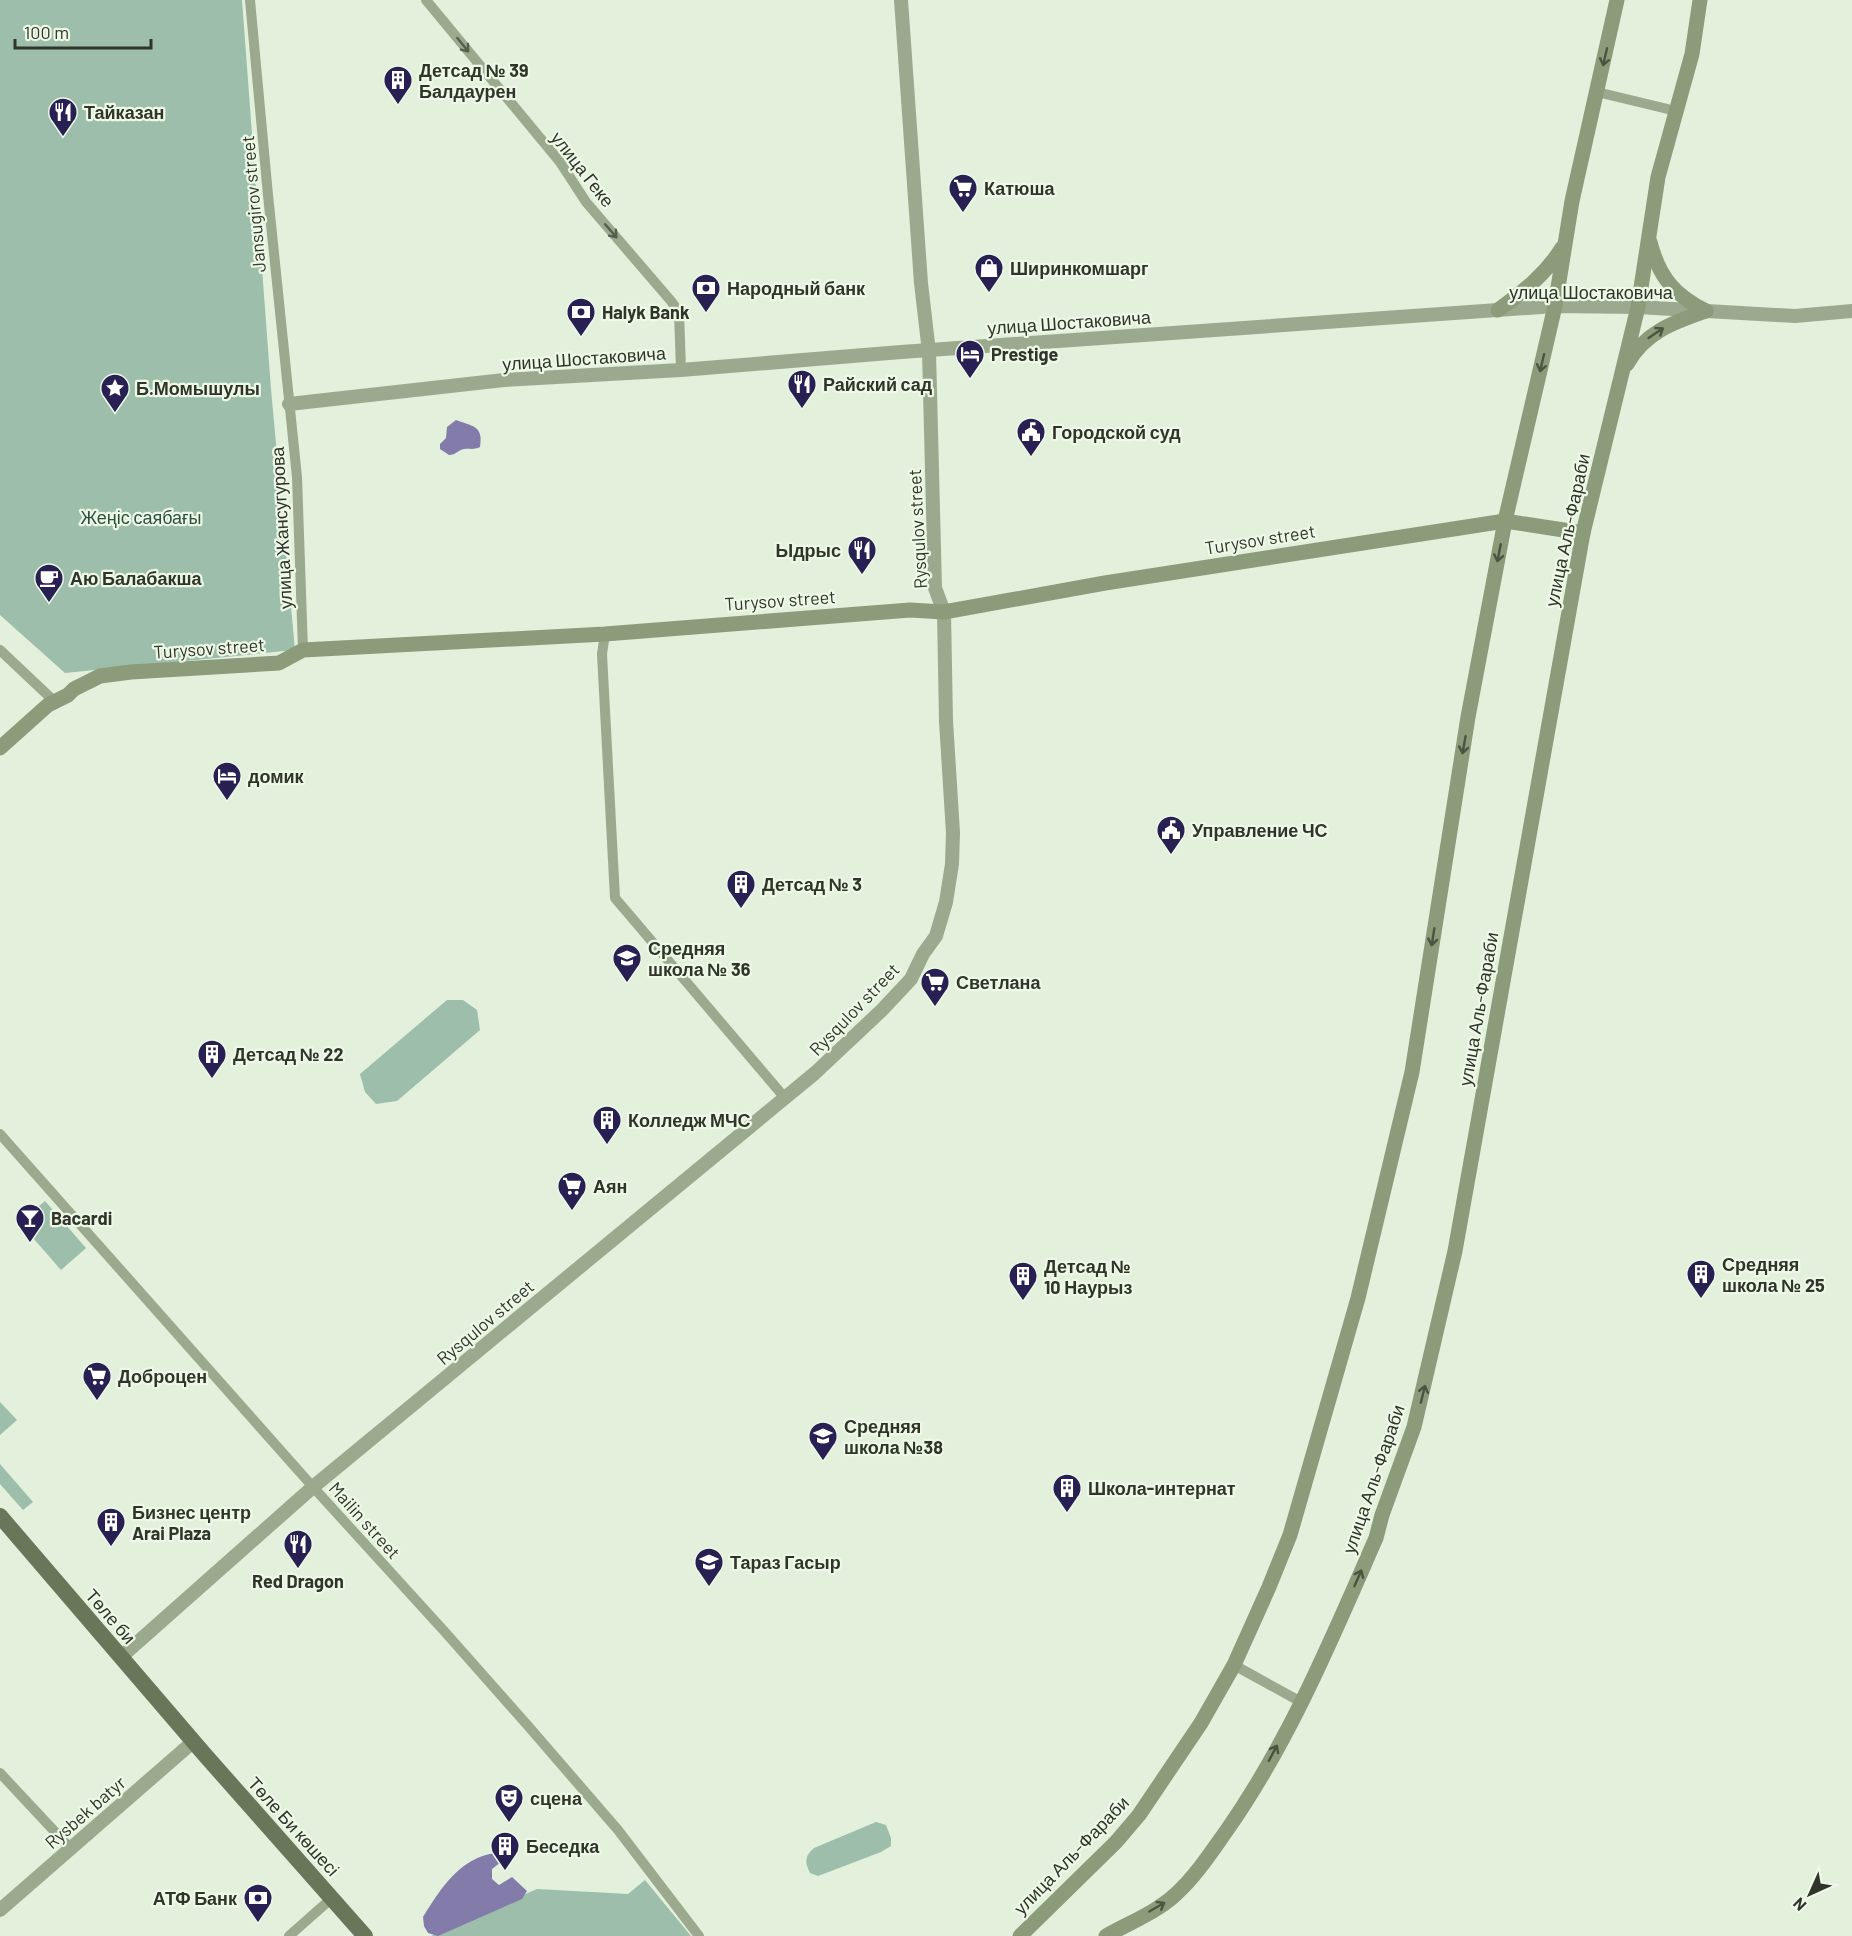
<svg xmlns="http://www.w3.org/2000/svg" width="1852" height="1936" viewBox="0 0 1852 1936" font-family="Barlow,sans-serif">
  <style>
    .green { fill: #9cbeab }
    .water { fill: #837cab }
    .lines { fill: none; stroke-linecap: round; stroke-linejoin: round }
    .minor { stroke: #9baa8e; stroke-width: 10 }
    .tertiary { stroke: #9baa8e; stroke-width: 14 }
    .secondary { stroke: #8c9b7a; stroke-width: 15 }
    .primary { stroke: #6a765a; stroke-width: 16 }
    .oneway { stroke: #555e4c }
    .oneway2 { stroke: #4b5441 }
    .labels { text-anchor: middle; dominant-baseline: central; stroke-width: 4.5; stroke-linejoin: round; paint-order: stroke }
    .poi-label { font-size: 18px; font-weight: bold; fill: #2f3528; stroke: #edf8e7; text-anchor: start }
    .street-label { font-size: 18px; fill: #2f3528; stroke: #edf8e7 }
    .park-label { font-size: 18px; fill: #2d513e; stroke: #edf8e7 }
  </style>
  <rect width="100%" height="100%" fill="#e3f0db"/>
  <!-- green -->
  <g class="green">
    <polygon points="0,0 242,0 271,389 295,650 65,673 0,615"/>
    <polygon points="447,1000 463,1000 477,1010 480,1030 397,1101 376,1104 365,1092 360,1074"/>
    <polygon points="45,1201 86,1248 61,1270 20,1223"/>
    <polygon points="0,1402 17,1420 0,1435"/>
    <polygon points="0,1464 33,1502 23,1510 0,1484"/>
    <path d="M876,1822L886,1825L891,1838V1846L881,1852L818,1876L810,1873C805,1862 804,1857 814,1848Z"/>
    <polygon points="645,1880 691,1936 431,1936 537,1889 628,1894"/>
  </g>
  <!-- water -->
  <g class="water">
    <path d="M456,420C471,426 484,425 480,447C472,451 468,447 461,450C456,452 455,455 449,455L440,449V444L446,438L447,427Z"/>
    <path d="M495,1853L501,1862L492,1869V1879L499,1885L512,1877L527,1891L522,1899L438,1936L428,1933L424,1926L423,1917C441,1888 460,1858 495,1853Z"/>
  </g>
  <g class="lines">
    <!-- minor -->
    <g class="minor">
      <polyline points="250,0 268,195 297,477 303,650"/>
      <polyline points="426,0 560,162 586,202 671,301 679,312 681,370"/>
      <polyline points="1597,92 1676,111"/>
      <polyline points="605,634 602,654 615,898 785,1098"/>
      <polyline points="0,650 54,701"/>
      <polyline points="0,1134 313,1487 445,1632 529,1727 618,1830 699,1936"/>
      <polyline points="1234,1665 1301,1702"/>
      <polyline points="0,1773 71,1849"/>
      <polyline points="289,1936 332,1898"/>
    </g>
    <!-- tertiary -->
    <g class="tertiary">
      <polyline points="289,404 504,380 681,370 901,352 1555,306 1638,307 1795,316 1852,311"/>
      <polyline points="121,1657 313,1487 815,1073 882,1010 911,979 923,954 936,936 946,902 952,864 953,833 946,721 944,612 935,588 929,352 921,283 901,0"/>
      <polyline points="0,1910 194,1741"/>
    </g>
    <!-- secondary -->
    <g class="secondary">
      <path d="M1650,242C1659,277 1674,295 1706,311"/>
      <path d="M1498,310C1523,292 1546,274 1562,248"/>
      <path d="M1627,364C1645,332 1674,322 1706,311"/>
      <polyline points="0,748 48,705 68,695 74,689 100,676 131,672 279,663 303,650 605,634 910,610 944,612 1105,583 1505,521 1583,533"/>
      <polyline points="1020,1936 1116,1842 1139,1815 1201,1723 1234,1665 1269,1587 1290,1535 1358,1298 1412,1072 1468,717 1505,521 1555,306 1572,201 1617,0"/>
      <path d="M1106,1936C1129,1923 1157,1912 1176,1894C1196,1876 1212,1851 1227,1830C1290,1740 1332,1638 1376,1538L1382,1515L1414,1427L1455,1251L1583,533L1638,307L1658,177L1692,54L1700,0"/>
    </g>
    <!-- primary -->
    <polyline class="primary" points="0,1516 205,1755 365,1936"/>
  </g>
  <!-- one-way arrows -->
  <defs><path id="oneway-shaft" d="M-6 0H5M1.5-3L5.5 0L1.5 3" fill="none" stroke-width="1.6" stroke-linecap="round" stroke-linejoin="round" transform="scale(1.5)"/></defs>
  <g class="oneway">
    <use href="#oneway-shaft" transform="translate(463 45) rotate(51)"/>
    <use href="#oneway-shaft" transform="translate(611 231) rotate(49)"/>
  </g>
  <g class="oneway2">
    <use href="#oneway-shaft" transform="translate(1605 57) rotate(103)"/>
    <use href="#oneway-shaft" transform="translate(1656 333) rotate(-34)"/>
    <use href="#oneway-shaft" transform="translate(1542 363) rotate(103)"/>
    <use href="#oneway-shaft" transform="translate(1499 553) rotate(101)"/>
    <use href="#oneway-shaft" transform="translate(1464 745) rotate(100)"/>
    <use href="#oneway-shaft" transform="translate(1433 937) rotate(99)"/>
    <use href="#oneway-shaft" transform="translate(1423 1394) rotate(-76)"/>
    <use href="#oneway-shaft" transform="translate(1358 1578) rotate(-66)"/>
    <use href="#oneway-shaft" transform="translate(1273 1753) rotate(-62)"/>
    <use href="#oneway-shaft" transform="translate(1157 1907) rotate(-30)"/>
  </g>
  <!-- icons -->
  <defs>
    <g id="building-pin" transform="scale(1.5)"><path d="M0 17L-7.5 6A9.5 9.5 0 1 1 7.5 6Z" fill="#282053" stroke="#edf8e7"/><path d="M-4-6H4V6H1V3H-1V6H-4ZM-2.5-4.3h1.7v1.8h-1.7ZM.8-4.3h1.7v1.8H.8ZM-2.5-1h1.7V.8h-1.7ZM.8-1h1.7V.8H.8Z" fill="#fff"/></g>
    <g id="restaurant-pin" transform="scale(1.5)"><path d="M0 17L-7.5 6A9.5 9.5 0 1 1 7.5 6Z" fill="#282053" stroke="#edf8e7"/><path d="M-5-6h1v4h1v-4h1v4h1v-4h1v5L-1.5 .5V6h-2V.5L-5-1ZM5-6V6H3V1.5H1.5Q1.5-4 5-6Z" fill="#fff"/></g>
    <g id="supermarket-pin" transform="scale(1.5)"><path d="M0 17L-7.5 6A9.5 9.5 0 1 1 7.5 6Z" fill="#282053" stroke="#edf8e7"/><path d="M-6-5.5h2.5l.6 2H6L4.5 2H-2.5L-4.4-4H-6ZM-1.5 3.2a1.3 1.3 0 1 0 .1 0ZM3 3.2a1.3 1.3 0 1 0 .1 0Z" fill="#fff"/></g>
    <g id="shop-pin" transform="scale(1.5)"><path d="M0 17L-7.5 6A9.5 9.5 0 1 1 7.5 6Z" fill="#282053" stroke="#edf8e7"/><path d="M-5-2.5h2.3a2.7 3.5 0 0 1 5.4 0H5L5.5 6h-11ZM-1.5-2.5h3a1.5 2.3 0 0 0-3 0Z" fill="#fff"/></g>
    <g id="bank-pin" transform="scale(1.5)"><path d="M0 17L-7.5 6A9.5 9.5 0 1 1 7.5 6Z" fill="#282053" stroke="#edf8e7"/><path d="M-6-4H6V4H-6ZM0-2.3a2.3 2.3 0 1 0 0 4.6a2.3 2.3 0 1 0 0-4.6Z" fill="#fff"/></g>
    <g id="hotel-pin" transform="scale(1.5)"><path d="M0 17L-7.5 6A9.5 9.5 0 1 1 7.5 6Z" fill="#282053" stroke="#edf8e7"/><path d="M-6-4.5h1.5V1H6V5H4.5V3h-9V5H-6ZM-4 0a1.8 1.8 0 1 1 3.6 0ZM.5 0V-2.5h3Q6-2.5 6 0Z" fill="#fff"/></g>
    <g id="sight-pin" transform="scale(1.5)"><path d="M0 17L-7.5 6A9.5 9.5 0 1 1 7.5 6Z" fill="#282053" stroke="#edf8e7"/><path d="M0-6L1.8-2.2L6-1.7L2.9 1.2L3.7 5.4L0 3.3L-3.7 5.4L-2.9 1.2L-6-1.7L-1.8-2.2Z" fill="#fff"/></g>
    <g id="civic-pin" transform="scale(1.5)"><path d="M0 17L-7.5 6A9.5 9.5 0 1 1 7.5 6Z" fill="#282053" stroke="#edf8e7"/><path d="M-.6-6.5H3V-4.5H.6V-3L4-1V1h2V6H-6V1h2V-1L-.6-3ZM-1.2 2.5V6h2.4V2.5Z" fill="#fff"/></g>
    <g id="cafe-pin" transform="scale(1.5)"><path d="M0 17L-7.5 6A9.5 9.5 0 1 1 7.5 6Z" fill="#282053" stroke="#edf8e7"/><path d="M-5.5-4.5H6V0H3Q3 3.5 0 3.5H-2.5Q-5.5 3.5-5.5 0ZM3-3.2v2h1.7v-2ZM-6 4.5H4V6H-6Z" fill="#fff"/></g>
    <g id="school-pin" transform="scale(1.5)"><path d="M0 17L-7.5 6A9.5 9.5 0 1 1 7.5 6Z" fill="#282053" stroke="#edf8e7"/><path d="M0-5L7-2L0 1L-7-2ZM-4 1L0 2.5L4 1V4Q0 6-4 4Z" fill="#fff"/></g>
    <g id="bar-pin" transform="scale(1.5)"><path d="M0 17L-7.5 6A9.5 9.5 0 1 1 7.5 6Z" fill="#282053" stroke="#edf8e7"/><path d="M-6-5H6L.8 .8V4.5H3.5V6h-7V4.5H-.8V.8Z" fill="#fff"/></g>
    <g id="theatre-pin" transform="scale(1.5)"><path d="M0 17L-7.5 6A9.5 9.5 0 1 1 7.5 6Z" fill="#282053" stroke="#edf8e7"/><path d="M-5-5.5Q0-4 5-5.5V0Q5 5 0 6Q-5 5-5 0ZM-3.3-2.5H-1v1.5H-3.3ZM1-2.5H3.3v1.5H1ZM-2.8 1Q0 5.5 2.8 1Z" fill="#fff"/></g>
  </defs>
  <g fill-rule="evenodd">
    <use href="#building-pin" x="398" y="80"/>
    <use href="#restaurant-pin" x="63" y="112"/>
    <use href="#supermarket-pin" x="963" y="188"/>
    <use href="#shop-pin" x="989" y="268"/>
    <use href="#bank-pin" x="706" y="288"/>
    <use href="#bank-pin" x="581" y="312"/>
    <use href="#hotel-pin" x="970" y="354"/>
    <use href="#restaurant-pin" x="802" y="384"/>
    <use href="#sight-pin" x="115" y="388"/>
    <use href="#civic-pin" x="1031" y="432"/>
    <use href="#restaurant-pin" x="862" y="550"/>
    <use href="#cafe-pin" x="49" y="578"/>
    <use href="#hotel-pin" x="227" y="776"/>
    <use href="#civic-pin" x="1171" y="830"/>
    <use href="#building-pin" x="741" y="884"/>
    <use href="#school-pin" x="627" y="958"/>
    <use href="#supermarket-pin" x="935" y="982"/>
    <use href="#building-pin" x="212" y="1054"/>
    <use href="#building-pin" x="607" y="1120"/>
    <use href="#supermarket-pin" x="572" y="1186"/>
    <use href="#bar-pin" x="30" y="1218"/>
    <use href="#building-pin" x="1701" y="1274"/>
    <use href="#building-pin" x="1023" y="1276"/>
    <use href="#supermarket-pin" x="97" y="1376"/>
    <use href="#school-pin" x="823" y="1436"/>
    <use href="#building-pin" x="1067" y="1488"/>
    <use href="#building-pin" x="111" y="1522"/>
    <use href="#restaurant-pin" x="298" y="1544"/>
    <use href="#school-pin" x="709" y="1562"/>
    <use href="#theatre-pin" x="509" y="1798"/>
    <use href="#building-pin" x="505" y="1846"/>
    <use href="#bank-pin" x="258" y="1898"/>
  </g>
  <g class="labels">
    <!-- poi labels -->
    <g class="poi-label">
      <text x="419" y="70">Детсад № 39<tspan x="419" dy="21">Балдаурен</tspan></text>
      <text x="84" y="112">Тайказан</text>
      <text x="984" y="188">Катюша</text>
      <text x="1010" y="268">Ширинкомшарг</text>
      <text x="727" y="288">Народный банк</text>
      <text x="602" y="312">Halyk Bank</text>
      <text x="991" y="354">Prestige</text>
      <text x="823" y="384">Райский сад</text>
      <text x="136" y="388">Б.Момышулы</text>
      <text x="1052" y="432">Городской суд</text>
      <text x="841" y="550" text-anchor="end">Ыдрыс</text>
      <text x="70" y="578">Аю Балабакша</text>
      <text x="248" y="776">домик</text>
      <text x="1192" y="830">Управление ЧС</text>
      <text x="762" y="884">Детсад № 3</text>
      <text x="648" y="948">Средняя<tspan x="648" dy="21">школа № 36</tspan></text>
      <text x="956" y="982">Светлана</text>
      <text x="233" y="1054">Детсад № 22</text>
      <text x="628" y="1120">Колледж МЧС</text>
      <text x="593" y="1186">Аян</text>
      <text x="51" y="1218">Bacardi</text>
      <text x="1722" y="1264">Средняя<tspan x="1722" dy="21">школа № 25</tspan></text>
      <text x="1044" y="1266">Детсад №<tspan x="1044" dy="21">10 Наурыз</tspan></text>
      <text x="118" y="1376">Доброцен</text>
      <text x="844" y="1426">Средняя<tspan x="844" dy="21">школа №38</tspan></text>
      <text x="1088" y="1488">Школа-интернат</text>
      <text x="132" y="1512">Бизнес центр<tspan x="132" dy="21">Arai Plaza</tspan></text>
      <text x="730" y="1562">Тараз Гасыр</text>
      <text x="298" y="1581" text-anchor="middle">Red Dragon</text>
      <text x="530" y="1798">сцена</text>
      <text x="526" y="1846">Беседка</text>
      <text x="237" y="1898" text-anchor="end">АТФ Банк</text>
    </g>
    <!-- street labels -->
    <g class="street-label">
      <text transform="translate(583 169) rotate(52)">улица Геке</text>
      <text transform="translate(253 204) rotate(-95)">Jansugirov street</text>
      <text x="1591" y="292">улица Шостаковича</text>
      <text transform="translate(1069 322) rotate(-4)">улица Шостаковича</text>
      <text transform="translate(584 358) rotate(-4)">улица Шостаковича</text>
      <text transform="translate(281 528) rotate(-93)">улица Жансугурова</text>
      <text transform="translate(917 529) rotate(-93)">Rysqulov street</text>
      <text transform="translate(1567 530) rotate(-78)">улица Аль-Фараби</text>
      <text transform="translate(1260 539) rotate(-9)">Turysov street</text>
      <text transform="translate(780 600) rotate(-4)">Turysov street</text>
      <text transform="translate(209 648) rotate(-4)">Turysov street</text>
      <text transform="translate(854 1009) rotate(-46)">Rysqulov street</text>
      <text transform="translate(1478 1009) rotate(-80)">улица Аль-Фараби</text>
      <text transform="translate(485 1322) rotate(-40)">Rysqulov street</text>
      <text transform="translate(1373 1479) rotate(-71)">улица Аль-Фараби</text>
      <text transform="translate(365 1520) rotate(48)">Mailin street</text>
      <text transform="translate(111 1616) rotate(49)">Төле би</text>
      <text transform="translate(85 1812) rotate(-41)">Rysbek batyr</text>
      <text transform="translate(294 1826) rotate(48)">Төле Би көшесі</text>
      <text transform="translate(1071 1855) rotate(-46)">улица Аль-Фараби</text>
    </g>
    <!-- park labels -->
    <g class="park-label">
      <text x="141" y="517">Жеңіс саябағы</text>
    </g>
  </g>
  <!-- north arrow -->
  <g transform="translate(1810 1894) rotate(225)" stroke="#edf8e7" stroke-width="4.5" paint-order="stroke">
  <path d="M0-4.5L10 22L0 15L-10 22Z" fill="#2f3528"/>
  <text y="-9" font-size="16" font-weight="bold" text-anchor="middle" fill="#2f3528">N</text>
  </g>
  <!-- scale -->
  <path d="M15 39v9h136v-9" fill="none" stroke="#2f3528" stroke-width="3"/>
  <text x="24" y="39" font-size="18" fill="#2f3528" stroke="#edf8e7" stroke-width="4.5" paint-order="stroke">100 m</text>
</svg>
